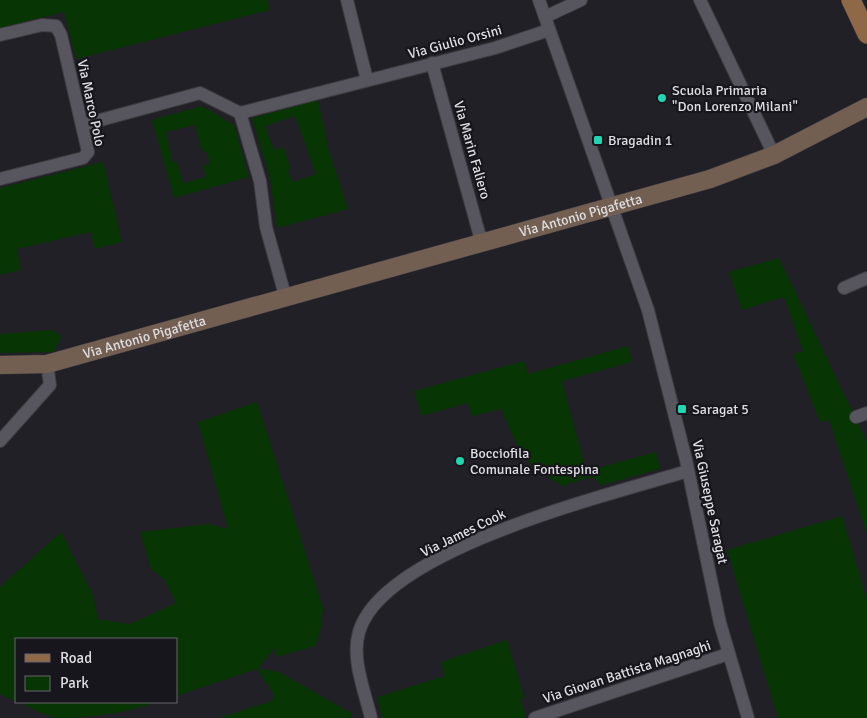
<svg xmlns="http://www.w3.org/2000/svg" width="867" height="718" viewBox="0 0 867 718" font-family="Signika,sans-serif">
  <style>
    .green { fill: #073503; fill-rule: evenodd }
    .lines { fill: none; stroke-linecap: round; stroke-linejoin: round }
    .street-casing { stroke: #3e3c42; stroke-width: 14 }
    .secondary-casing { stroke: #3e3c42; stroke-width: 19 }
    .primary-casing { stroke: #3e3c42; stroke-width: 20 }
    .street { stroke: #57555d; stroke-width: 12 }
    .secondary { stroke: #735f52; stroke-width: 18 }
    .primary { stroke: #8f6947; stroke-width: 19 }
    .poi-dot { fill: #20d5b0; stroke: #18161d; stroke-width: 2 }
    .labels { text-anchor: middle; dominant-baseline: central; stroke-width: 4.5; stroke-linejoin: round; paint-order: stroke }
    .street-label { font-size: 14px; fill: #dfdee2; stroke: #18161d }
    .poi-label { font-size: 14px; fill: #dfdee2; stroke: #18161d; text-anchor: start }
  </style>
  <rect width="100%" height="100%" fill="#212026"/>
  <!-- green -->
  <g class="green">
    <polygon points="0,0 267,0 270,10 76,59 64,12 0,28"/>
    <path d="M318,100L329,151L348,209L277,228L270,178L252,118ZM295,116L316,174L293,182L288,170L291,168L283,147L274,150L265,126Z"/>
    <path d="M202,106L234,125L249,177L174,198L152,120ZM195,125L202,152L206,151L210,164L203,165L206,177L183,183L177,162L173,163L166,132Z"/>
    <polygon points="103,162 122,242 95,249 90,232 17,249 21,270 0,275 0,188"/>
    <polygon points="779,258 867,442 867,534 829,420 820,422 793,354 803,351 784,297 742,310 729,272"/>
    <polygon points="52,330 61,336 54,352 0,353 0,334"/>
    <path d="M628,346L632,362L562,381L586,471L656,452L660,469L602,485L592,477L567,484L565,487C520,462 521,454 501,409L472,416L468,403L421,416L414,391L524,361L528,374Z"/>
    <polygon points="257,402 323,608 320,633 315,646 277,657 275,648 258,668 279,672 351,713 352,718 218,718 269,702 274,699 273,693 257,669 176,696 176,639 16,639 16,701 0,694 0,587 61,532 93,595 98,619 130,624 176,603 165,580 151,569 140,532 209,524 228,529 198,422"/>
    <polygon points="842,516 867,600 867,718 778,718 727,550"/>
    <polygon points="507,640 524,697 520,699 526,716 524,718 382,718 377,697 445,676 441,662"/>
    <path d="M18,702H158C124,713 94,718 58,718C45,716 30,707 18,702Z"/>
  </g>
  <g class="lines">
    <!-- street casing -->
    <g class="street-casing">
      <g id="street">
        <polyline points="347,0 367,80"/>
        <polyline points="539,0 648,310 686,460 720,623 748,718"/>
        <polyline points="700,0 774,155"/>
        <polyline points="545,17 581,0"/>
        <polyline points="0,35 42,25 56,26 61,35 88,152 83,158 0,179"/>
        <polyline points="432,63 482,244"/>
        <polyline points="240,113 495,48 549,30"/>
        <polyline points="240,113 260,181 266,227 286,299"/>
        <polyline points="82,125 200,93 240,113"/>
        <polyline points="844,288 867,278"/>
        <polyline points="856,417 867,413"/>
        <polyline points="0,441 50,385 47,364"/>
        <path d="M371,718C365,692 351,659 359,632C383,549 612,494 688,471"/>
        <polyline points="535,718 728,654"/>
      </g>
    </g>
    <!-- secondary casing -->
    <g class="secondary-casing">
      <g id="secondary">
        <path id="s1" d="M0,365L47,364L710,179L774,155L867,107"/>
      </g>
    </g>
    <!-- primary casing -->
    <g class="primary-casing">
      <polyline id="primary" points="851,0 867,34"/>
    </g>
    <!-- street -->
    <use href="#street" class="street"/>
    <!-- secondary -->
    <use href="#secondary" class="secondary"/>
    <!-- primary -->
    <use href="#primary" class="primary"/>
  </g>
  <!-- markers -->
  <g class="poi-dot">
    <circle cx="662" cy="98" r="5"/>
    <rect x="593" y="135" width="10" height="10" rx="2.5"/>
    <rect x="677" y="404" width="10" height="10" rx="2.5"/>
    <circle cx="460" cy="461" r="5"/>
  </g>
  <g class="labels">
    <!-- street labels -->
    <g class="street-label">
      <text transform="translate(455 42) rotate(-15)">Via Giulio Orsini</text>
      <text transform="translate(91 103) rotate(78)">Via Marco Polo</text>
      <text transform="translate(472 150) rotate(74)">Via Marin Faliero</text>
      <text stroke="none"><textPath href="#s1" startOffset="601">Via Antonio Pigafetta</textPath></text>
      <text stroke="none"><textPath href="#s1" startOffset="148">Via Antonio Pigafetta</textPath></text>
      <text transform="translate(710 502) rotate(78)">Via Giuseppe Saragat</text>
      <text transform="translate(463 533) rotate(-26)">Via James Cook</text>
      <text transform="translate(627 672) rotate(-18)">Via Giovan Battista Magnaghi</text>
    </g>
    <!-- poi labels -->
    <g class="poi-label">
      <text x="672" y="90">Scuola Primaria<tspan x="672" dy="16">"Don Lorenzo Milani"</tspan></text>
      <text x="608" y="140">Bragadin 1</text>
      <text x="692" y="409">Saragat 5</text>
      <text x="470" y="453">Bocciofila<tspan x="470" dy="16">Comunale Fontespina</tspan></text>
    </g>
  </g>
  <!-- legend -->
  <rect x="15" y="638" width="162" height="65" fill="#18161d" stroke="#68666c"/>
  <rect x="25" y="654" width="25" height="8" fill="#8f6947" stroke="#68666c"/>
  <text x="60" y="663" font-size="15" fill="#dfdee2">Road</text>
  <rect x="25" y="676" width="25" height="15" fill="#073503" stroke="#68666c"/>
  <text x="60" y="688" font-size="15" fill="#dfdee2">Park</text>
</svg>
